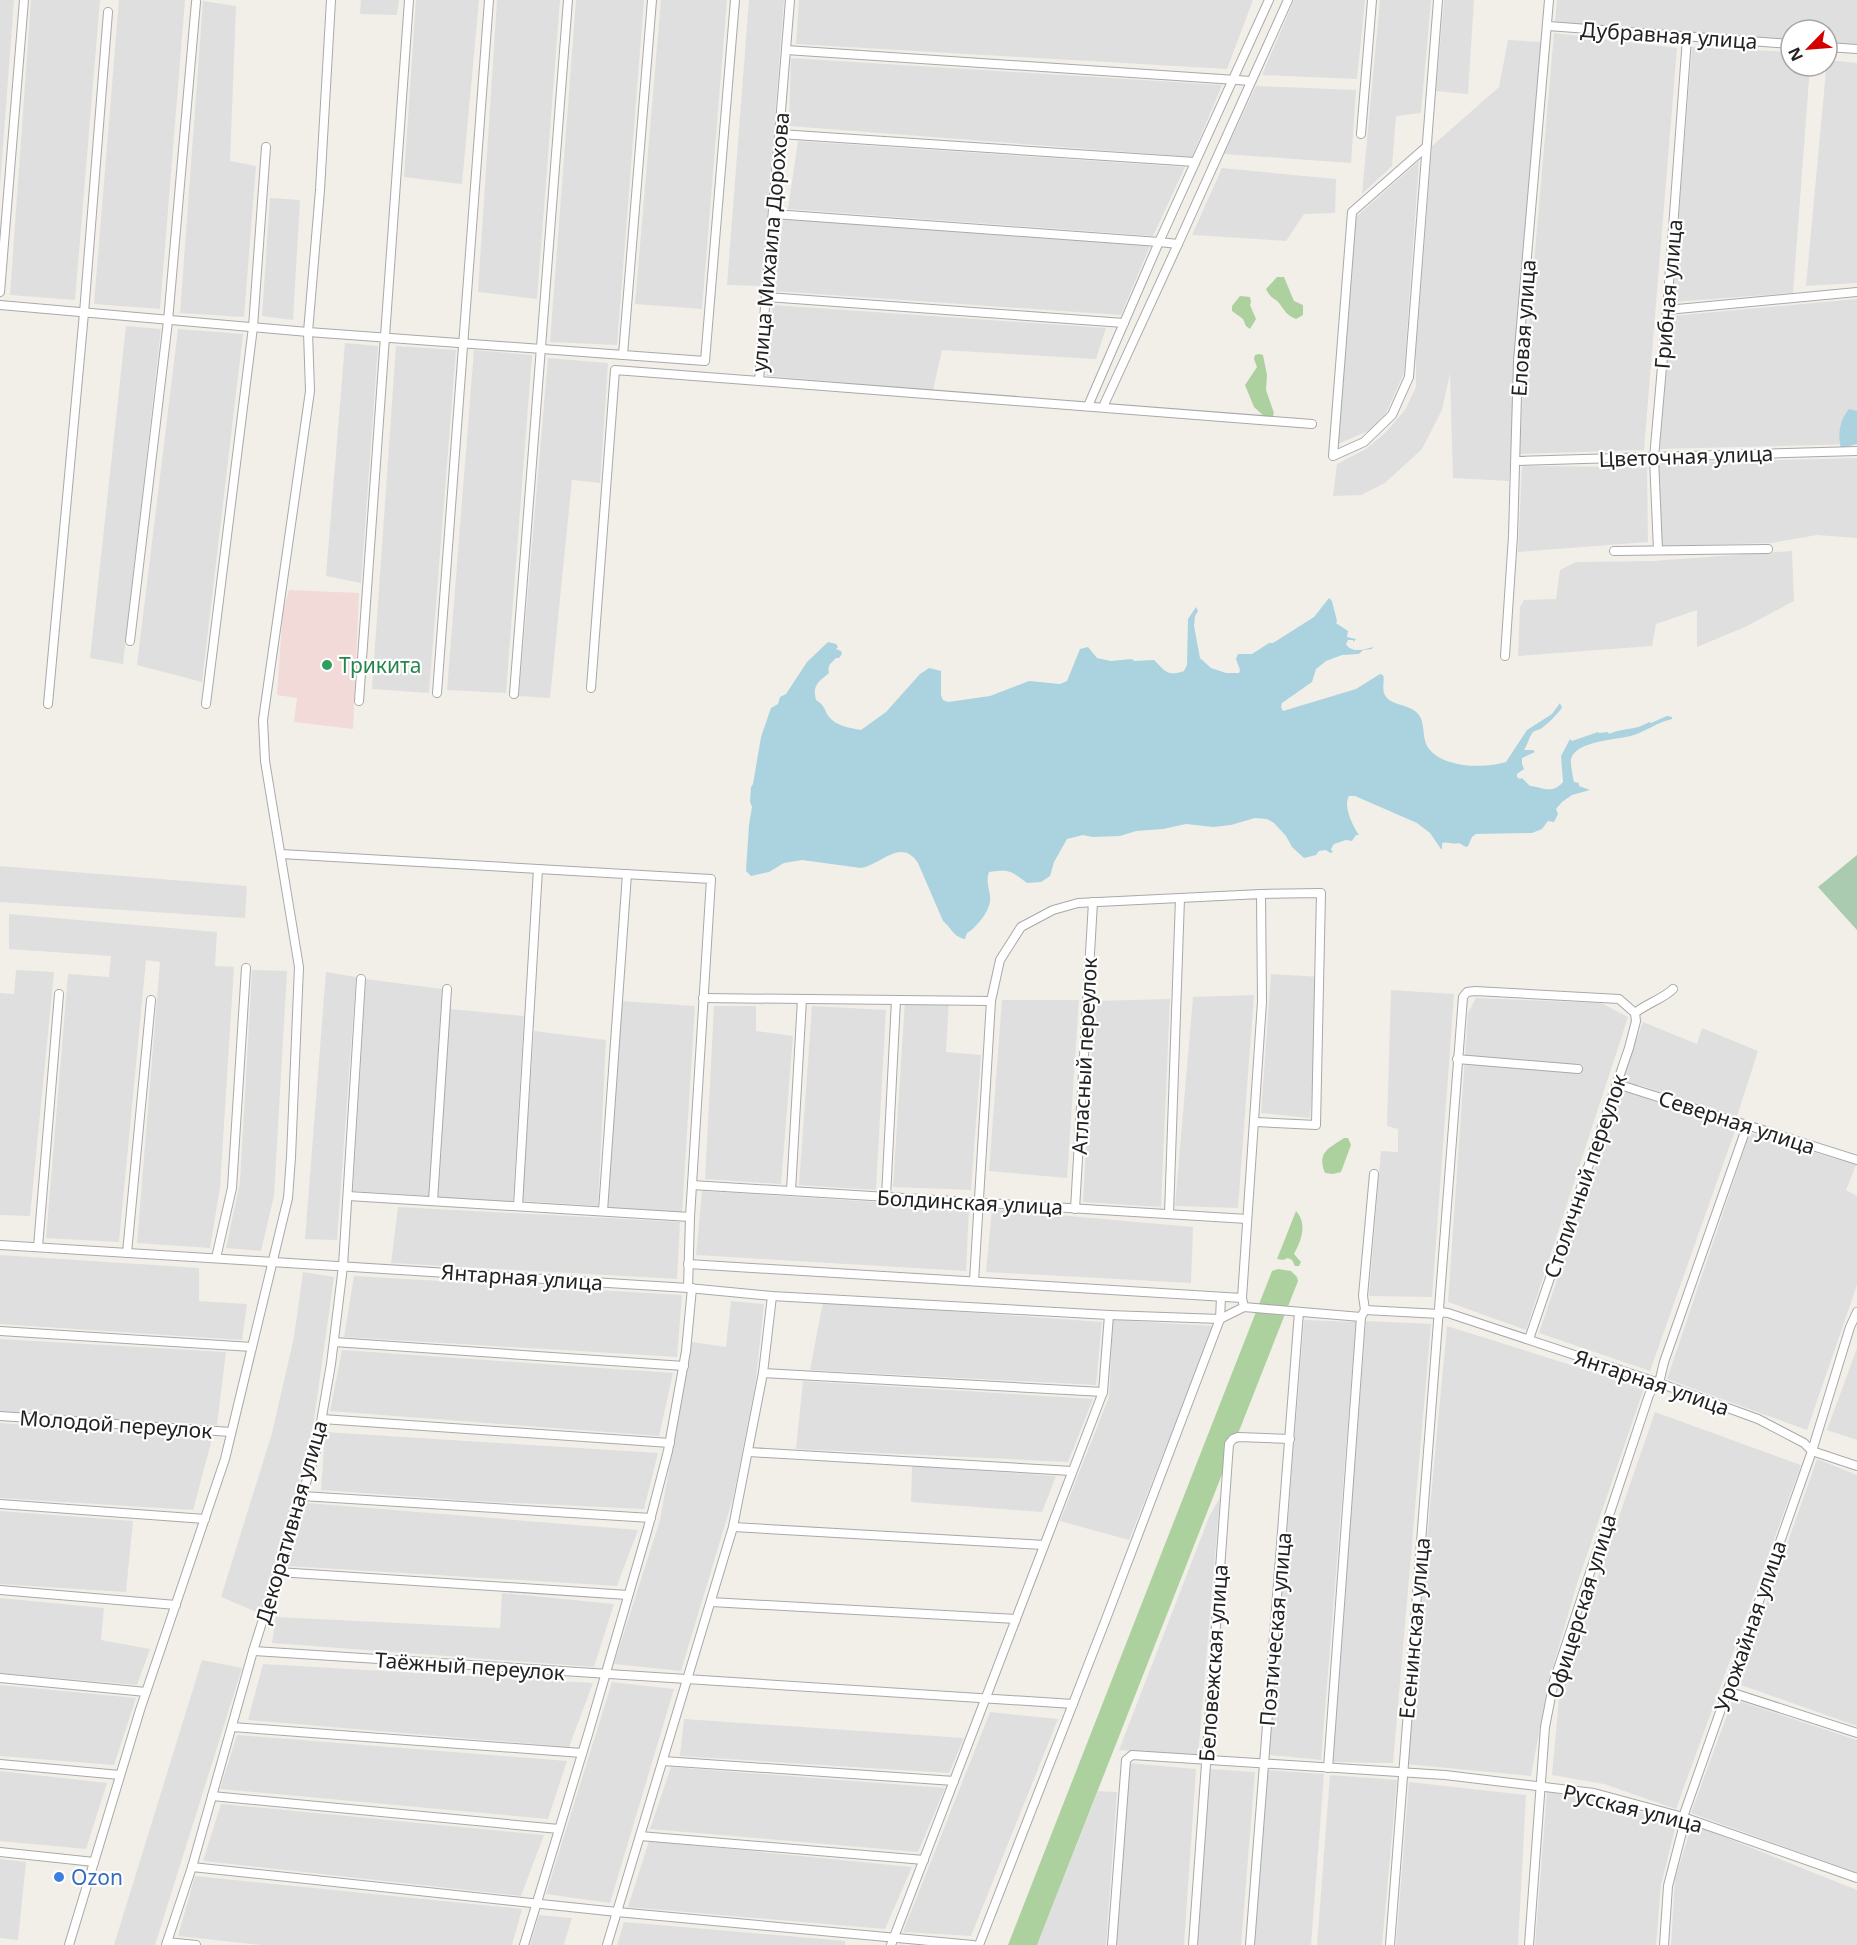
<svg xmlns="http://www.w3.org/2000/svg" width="1857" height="1945" viewBox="0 0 1857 1945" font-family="'Noto Sans',sans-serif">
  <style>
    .residential { fill: #e0dfdf }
    .commercial { fill: #f2dad9 }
    .forest { fill: #add19e }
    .cemetery { fill: #aacbaf }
    .water { fill: #aad3df }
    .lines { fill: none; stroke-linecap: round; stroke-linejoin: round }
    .street-casing { stroke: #a9a9a9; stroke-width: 10 }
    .street { stroke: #fff; stroke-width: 8 }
    .leisure-dot { fill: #2e9e5b; stroke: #fff; stroke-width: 2 }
    .shop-dot { fill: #3f7fe0; stroke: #fff; stroke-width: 2 }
    .labels { text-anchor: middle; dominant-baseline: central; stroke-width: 4.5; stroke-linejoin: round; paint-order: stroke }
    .street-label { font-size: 21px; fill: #222; stroke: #fff }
    .leisure-label { font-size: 21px; fill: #27864d; stroke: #fff; text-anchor: start }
    .shop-label { font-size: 21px; fill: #366cbe; stroke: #fff; text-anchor: start }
  </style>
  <rect width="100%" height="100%" fill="#f2efe9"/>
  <!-- residential -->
  <g class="residential">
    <polygon points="0,0 14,0 0,186"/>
    <polygon points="31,0 100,0 75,300 10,295"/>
    <polygon points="119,0 185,0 160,309 94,304"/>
    <polygon points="361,0 399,0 397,15 360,14"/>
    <polygon points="416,0 479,0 462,184 404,177"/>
    <polygon points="497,0 560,0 537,299 478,292"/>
    <polygon points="576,0 644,0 617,345 550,342"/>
    <polygon points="661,0 727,0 702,309 635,304"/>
    <polygon points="749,0 784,0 762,286 727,285"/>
    <polygon points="799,0 1253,0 1227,69 796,44"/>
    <polygon points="1294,0 1365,0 1357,79 1262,75"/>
    <polygon points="1380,0 1431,0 1421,113 1396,116 1392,166 1362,194"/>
    <polygon points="1444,0 1474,0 1468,94 1436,91"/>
    <polygon points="1557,0 1857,0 1857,45 1827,42 1827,30 1791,30 1791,40 1555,22"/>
    <polygon points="203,1 236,6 230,161 256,166 244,317 180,313"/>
    <polygon points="1554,33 1677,48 1644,450 1520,454 1523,389"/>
    <polygon points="1508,40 1541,42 1509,481 1453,478 1450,373 1442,410 1422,449 1385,483 1361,495 1333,496 1337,464 1366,449 1386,432 1405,410 1416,387 1416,352 1432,146 1499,87"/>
    <polygon points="1692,47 1791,52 1791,66 1810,66 1793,293 1672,302"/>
    <polygon points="791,58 1222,85 1192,157 789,126"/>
    <polygon points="1827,60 1857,63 1857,283 1806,286"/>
    <polygon points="1256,86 1356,90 1351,163 1224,154"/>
    <polygon points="798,141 1185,167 1153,236 788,209"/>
    <polygon points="1419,161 1404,373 1386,413 1370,430 1338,444 1356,217"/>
    <polygon points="1222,168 1336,179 1335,213 1304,214 1286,241 1192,235"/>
    <polygon points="270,198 300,200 293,320 262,316"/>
    <polygon points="783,219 957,232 1150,246 1121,315 774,291"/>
    <polygon points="1857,299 1857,444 1660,449 1671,316"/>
    <polygon points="773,305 1106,328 1096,359 942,350 933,390 767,376"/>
    <polygon points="126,326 161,329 123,664 90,658"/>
    <polygon points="178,329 243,334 202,682 137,665"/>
    <polygon points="345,343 378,346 361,583 326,576"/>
    <polygon points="396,346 456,350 429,693 372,689"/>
    <polygon points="474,350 532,355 506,693 447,690"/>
    <polygon points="548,358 608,363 600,483 572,480 550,698 519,696"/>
    <polygon points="1857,458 1857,538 1817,535 1771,543 1662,546 1657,463"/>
    <polygon points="1522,466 1647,467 1648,542 1518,552"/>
    <polygon points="1792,551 1794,601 1745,627 1697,647 1697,610 1656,624 1652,646 1518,656 1520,607 1524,600 1556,599 1560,570 1576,562 1653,561"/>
    <polygon points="0,866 247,886 245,918 0,902"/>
    <polygon points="9,914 217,932 215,966 234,967 220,1188 210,1248 137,1243 160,962 146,960 119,1242 46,1238 68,974 109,977 111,956 9,949"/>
    <polygon points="16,970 54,972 30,1216 0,1215 0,993 14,994"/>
    <polygon points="252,970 287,971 274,1196 261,1251 226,1248 240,1182"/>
    <polygon points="326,972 356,977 337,1240 305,1239"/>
    <polygon points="1271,974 1321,977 1310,1118 1261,1113"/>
    <polygon points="366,979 442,989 429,1196 353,1191"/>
    <polygon points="1391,990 1454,994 1432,1297 1369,1296 1381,1151 1398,1152 1398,1129 1387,1126"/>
    <polygon points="1254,995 1238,1208 1175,1206 1193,997"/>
    <polygon points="1476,998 1601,1003 1628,1017 1526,1330 1448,1302 1468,1013"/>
    <polygon points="949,999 946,1052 981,1055 971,1190 893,1187 905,1000"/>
    <polygon points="1170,999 1161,1207 1083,1202 1094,1001"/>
    <polygon points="1002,1000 1079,1000 1067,1178 989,1171"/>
    <polygon points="620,1001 695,1006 682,1214 606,1208"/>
    <polygon points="714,1006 756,1006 756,1031 793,1036 781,1184 705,1179"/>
    <polygon points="812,1006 886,1010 876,1190 799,1185"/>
    <polygon points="450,1009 524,1016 513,1202 436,1197"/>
    <polygon points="1643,1022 1697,1044 1702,1028 1758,1051 1737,1116 1639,1085 1634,1087 1620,1083"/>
    <polygon points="534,1031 606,1040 598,1206 522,1201"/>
    <polygon points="1622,1089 1736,1128 1650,1371 1539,1333"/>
    <polygon points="1750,1133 1856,1165 1846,1190 1857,1196 1857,1285 1807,1430 1667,1379"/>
    <polygon points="702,1191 969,1208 966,1271 696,1255"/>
    <polygon points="398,1207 680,1222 677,1279 391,1263"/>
    <polygon points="992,1209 1193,1227 1191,1283 986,1272"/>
    <polygon points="0,1255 199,1268 199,1301 247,1304 242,1340 0,1324"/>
    <polygon points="303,1272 334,1277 313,1427 293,1508 259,1613 221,1597 272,1433 294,1337"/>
    <polygon points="354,1276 682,1295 677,1357 344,1337"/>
    <polygon points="731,1301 764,1304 755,1387 733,1498 681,1671 614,1664 660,1520 692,1342 726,1347"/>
    <polygon points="823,1302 1102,1322 1096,1385 810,1370"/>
    <polygon points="1113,1320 1214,1326 1129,1540 1060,1521 1109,1397"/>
    <polygon points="1304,1320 1356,1322 1321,1760 1269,1755"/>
    <polygon points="1366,1321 1431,1324 1393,1763 1386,1763 1332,1762"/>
    <polygon points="1447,1326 1644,1388 1577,1584 1548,1684 1531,1776 1406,1764"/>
    <polygon points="0,1339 226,1352 217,1425 0,1412"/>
    <polygon points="1857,1348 1857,1440 1827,1430"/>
    <polygon points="342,1350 673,1373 659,1436 330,1411"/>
    <polygon points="803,1381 1093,1399 1068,1462 796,1449"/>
    <polygon points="1655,1412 1801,1465 1676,1809 1604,1784 1552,1775 1560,1687"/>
    <polygon points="0,1423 212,1439 193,1510 0,1498"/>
    <polygon points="325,1432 658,1453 644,1509 474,1501 321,1490"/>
    <polygon points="1817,1459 1857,1475 1857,1726 1738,1684"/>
    <polygon points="912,1466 1056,1476 1042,1512 911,1502"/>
    <polygon points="1220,1497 1198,1756 1119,1750 1209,1517"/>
    <polygon points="307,1503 638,1530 617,1586 288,1566"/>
    <polygon points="0,1511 133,1521 126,1592 0,1584"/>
    <polygon points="502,1593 614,1604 594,1667 272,1643 276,1617 500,1628"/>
    <polygon points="0,1598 104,1608 101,1640 150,1649 137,1685 0,1673"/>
    <polygon points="202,1660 242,1668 155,1945 114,1945"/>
    <polygon points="263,1664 593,1683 569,1747 248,1720"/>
    <polygon points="612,1682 674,1689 610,1903 546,1894"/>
    <polygon points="0,1685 136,1698 114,1765 0,1756"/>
    <polygon points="1733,1699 1857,1740 1857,1873 1691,1813"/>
    <polygon points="990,1712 1058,1719 971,1936 903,1932"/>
    <polygon points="684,1719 964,1738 949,1773 680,1756"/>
    <polygon points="237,1735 567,1761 548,1819 220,1789"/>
    <polygon points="1129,1763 1196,1769 1184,1945 1115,1945"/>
    <polygon points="671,1767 945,1788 918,1852 650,1829"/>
    <polygon points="1209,1769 1255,1772 1241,1945 1196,1945"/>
    <polygon points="1267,1770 1324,1774 1311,1945 1253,1945"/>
    <polygon points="0,1771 107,1783 86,1849 0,1841"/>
    <polygon points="1330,1775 1397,1780 1382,1945 1317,1945"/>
    <polygon points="1409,1782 1526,1795 1518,1945 1396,1945"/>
    <polygon points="1098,1791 1117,1792 1106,1945 1037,1945"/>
    <polygon points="1547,1792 1604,1801 1676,1824 1661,1885 1656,1945 1535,1945"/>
    <polygon points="221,1804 222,1804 544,1835 521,1896 203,1861"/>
    <polygon points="1692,1824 1857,1890 1857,1945 1671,1945 1675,1879"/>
    <polygon points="649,1841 912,1867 885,1929 628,1907"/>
    <polygon points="0,1859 26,1862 18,1940 0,1938"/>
    <polygon points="195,1876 522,1909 512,1945 261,1945 178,1936"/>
    <polygon points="539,1915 572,1918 564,1944 566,1945 530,1945"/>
    <polygon points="624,1922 845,1941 845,1945 617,1945"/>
  </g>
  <!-- commercial -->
  <polygon class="commercial" points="289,590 359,593 353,729 294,722 297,698 277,695 283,610"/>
  <!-- forest -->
  <g class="forest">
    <path d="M1277,277H1284L1294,301L1303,305V315L1296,319C1285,315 1284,308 1277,301C1272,297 1269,296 1266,289Z"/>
    <polygon points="1240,296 1250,297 1251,302 1250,305 1256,319 1250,329 1246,326 1243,319 1232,311 1232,306"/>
    <polygon points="1259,354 1263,355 1267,375 1266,390 1274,413 1273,416 1267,419 1254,407 1245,385 1257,367 1254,359 1255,355"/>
    <path d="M1344,1138H1348L1351,1145L1341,1172L1333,1174L1325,1173C1317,1152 1328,1149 1344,1138Z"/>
    <path d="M1296,1211C1308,1224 1301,1241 1294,1254L1301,1262L1299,1266H1295L1292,1260L1288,1258L1283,1260L1277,1259Z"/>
    <polygon points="1278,1269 1291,1271 1297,1277 1298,1281 1037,1945 1008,1945 1272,1271"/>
  </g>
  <!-- cemetery -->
  <polygon class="cemetery" points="1857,855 1857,930 1818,887"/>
  <!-- water -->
  <g class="water">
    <path d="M1849,409L1857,411V444L1841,448C1837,435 1840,419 1849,409Z"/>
    <path d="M1329,598L1332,601L1337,621L1336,623L1348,631L1347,637L1356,639L1353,642V640H1348L1346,644C1351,653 1364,650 1373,647L1372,649L1363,650L1359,654L1342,655L1326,661L1316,669L1312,682L1282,703L1281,707L1283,711L1356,689L1380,674L1383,675C1385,680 1382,686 1384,693C1389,707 1411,703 1419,715C1425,723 1422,736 1427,746C1440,768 1484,769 1506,762L1527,730L1552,714L1560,703L1562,708C1556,715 1550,722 1542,728C1539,730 1536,730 1533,732C1529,737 1528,744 1524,750H1533L1535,752L1522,758V764L1524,769L1517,774V777L1520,779L1522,778L1530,786C1543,787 1552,795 1563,782L1561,756L1570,739L1572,741L1598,732L1599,733L1608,732L1609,734C1625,727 1635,731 1649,722L1651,723L1667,716L1672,717V719C1658,722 1646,731 1634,735C1619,740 1576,740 1571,759C1570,762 1573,778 1574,782L1579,783V786L1590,790L1572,795L1562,802L1556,809L1558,814L1554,822L1548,821L1542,829L1532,833L1476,834L1472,837L1468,846L1466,847L1459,843C1453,845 1447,841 1442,843V849H1441L1430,833L1417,823L1355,796H1349C1343,806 1352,825 1359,835H1356L1352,841L1346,840L1334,844L1331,849L1333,852L1330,853L1326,850L1319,851L1316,855L1304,858L1292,847L1286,836L1274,823L1267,819L1255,818L1231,825L1213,827L1186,824L1163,829L1136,831L1120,836L1092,837L1083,835L1067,839L1054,862L1050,876L1041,882L1027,883C1011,871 1010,869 989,872C985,883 991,891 990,901C989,912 976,928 967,933L965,939C952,936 952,928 943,921L918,863C901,837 881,865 861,868L802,860L784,863L769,872L751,876L746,871L749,825L752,807L750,802L751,787L753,784L761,737L771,708L778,704L780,697L786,694L807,662L828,642L836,644L838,647L836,649L841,651L842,654L839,658H836C832,663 827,664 829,673C819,682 812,684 816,700C823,704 824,708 827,714C834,726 850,728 861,730L886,712L920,674L929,668L941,671V695L943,700L948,702L990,696L1029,681L1060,684L1067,681L1080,649L1088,647L1097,658L1111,661L1131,659L1135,661L1154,660C1165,671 1168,677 1184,671L1187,665L1188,619L1196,607L1198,611L1195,616L1194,626L1200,658L1211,668L1226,673H1239L1240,670L1236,659L1238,654H1252L1269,643H1273L1314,617Z"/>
  </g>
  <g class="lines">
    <!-- street casing -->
    <g class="street-casing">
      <g id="street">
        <polyline points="1269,0 1159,242 1178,244 1288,0"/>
        <polyline points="1548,26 1791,44"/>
        <polyline points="1827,47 1857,49"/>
        <polyline points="786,50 1251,81"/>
        <polyline points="780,134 1195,162"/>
        <polyline points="1361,134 1372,0"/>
        <polyline points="1425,148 1352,212 1333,456 1364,442 1392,415 1409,377 1438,0"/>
        <polyline points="774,214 1159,242 1088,406"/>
        <polyline points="0,292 24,0"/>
        <polyline points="767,297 1124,323"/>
        <polyline points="0,305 308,332 705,361 735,0"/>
        <polyline points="1667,310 1857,292"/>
        <polyline points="623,355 652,0"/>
        <polyline points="759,381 1312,424"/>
        <polyline points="1103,407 1178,244"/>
        <polyline points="1516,461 1857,451"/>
        <polyline points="1658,550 1654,458 1667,310 1687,38"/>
        <polyline points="1614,551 1768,549"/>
        <polyline points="130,641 168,321 196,2"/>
        <polyline points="1505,656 1513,536 1518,361 1549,0"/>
        <polyline points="591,688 615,370 759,381 790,0"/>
        <polyline points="437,693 489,0"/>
        <polyline points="514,694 568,0"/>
        <polyline points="359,701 409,0"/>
        <polyline points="48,704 84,313 108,12"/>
        <polyline points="206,704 253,327 266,147"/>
        <polyline points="281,854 711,879 690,1217 688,1288"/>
        <polyline points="703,998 991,1001"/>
        <path d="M1635,1013C1646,1004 1666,997 1673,989"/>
        <polyline points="1457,1059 1578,1069"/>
        <polyline points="1617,1084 1857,1160"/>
        <polyline points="1255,1122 1316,1125 1321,893 1261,894"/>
        <polyline points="692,1185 1247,1219"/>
        <polyline points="791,1191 802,999"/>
        <polyline points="348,1196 690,1217"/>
        <polyline points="886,1197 896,1000"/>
        <polyline points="433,1201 447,989"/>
        <polyline points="518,1206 538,869"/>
        <polyline points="1075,1209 1093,902"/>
        <polyline points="603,1211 627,874"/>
        <polyline points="1169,1214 1180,898"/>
        <polyline points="0,1245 688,1288 772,1296 1109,1315 1220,1319 1244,1307 1361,1317"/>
        <polyline points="38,1247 59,994"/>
        <polyline points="127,1253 151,1000"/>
        <polyline points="216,1258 232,1188 246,968"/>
        <polyline points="688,1264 1242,1298"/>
        <polyline points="974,1281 991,1001 1000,960 1021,927 1053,910 1078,903 1261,894 1262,1002 1242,1298 1244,1307"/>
        <polyline points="1365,1310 1440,1314"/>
        <polyline points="1440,1312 1448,1313 1659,1383 1758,1419 1804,1443 1812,1451 1857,1466"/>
        <polyline points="0,1331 252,1347"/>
        <polyline points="1529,1339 1629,1048 1636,1021 1635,1013"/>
        <polyline points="334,1342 684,1366"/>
        <polyline points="763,1373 1103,1392"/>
        <polyline points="1659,1383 1664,1362 1747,1126"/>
        <polyline points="0,1416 231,1432"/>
        <polyline points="322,1419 670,1443"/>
        <polyline points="749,1452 1072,1471"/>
        <polyline points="302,1496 651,1518"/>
        <polyline points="0,1504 205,1519"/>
        <polyline points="733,1527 1044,1545"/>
        <polyline points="278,1572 628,1595"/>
        <polyline points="0,1590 176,1605"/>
        <polyline points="711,1602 1016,1619"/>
        <polyline points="253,1651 1073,1704"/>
        <polyline points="0,1678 146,1692"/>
        <polyline points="1727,1691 1857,1733"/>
        <polyline points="232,1727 582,1753"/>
        <polyline points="663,1761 954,1781"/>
        <polyline points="0,1764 120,1775"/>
        <polyline points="1328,1768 1361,1317 1365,1310 1363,1296 1374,1174"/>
        <polyline points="212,1796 559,1829"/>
        <polyline points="640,1836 924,1860"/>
        <polyline points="0,1852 94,1862"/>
        <polyline points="192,1867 617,1912 973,1945"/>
        <polyline points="167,1942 196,1945"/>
        <polyline points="69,1945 140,1710 225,1459 288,1198 291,1157 299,967 265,761 263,720 310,391 308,332 320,190 331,0"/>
        <polyline points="166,1945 192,1867 253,1651 316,1451 331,1364 343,1266 361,979"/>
        <polyline points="524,1945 589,1731 648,1528 668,1451 686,1351 692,1288"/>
        <polyline points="607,1945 733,1527 763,1373 772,1296"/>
        <polyline points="891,1945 1103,1392 1109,1315"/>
        <polyline points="979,1945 1106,1619 1220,1319 1221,1297"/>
        <polyline points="1112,1945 1126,1760 1132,1755 1445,1775 1594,1793 1683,1817 1857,1878"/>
        <polyline points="1193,1945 1229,1444 1233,1439 1238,1437 1290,1439"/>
        <polyline points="1250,1945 1299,1312"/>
        <polyline points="1390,1945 1463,997 1467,992 1475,991 1619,999 1635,1013"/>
        <polyline points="1529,1945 1545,1727 1554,1681 1649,1395 1656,1382"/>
        <polyline points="1664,1945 1668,1886 1682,1832 1683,1817 1812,1451 1850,1327 1857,1312"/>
      </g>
    </g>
    <!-- street -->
    <use href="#street" class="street"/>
  </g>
  <!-- markers -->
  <circle class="leisure-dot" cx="327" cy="665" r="6"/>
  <circle class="shop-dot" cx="59" cy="1877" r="6"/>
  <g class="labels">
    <!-- street labels -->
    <g class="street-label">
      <text transform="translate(1669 35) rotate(4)">Дубравная улица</text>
      <text transform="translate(770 242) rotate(-85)">улица Михаила Дорохова</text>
      <text transform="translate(1668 294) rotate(-85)">Грибная улица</text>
      <text transform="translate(1523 328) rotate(-86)">Еловая улица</text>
      <text transform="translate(1686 456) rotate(-2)">Цветочная улица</text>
      <text transform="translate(1084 1056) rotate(-87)">Атласный переулок</text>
      <text transform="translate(1737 1122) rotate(18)">Северная улица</text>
      <text transform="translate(1585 1176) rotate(-71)">Столичный переулок</text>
      <text transform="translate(970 1202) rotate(3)">Болдинская улица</text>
      <text transform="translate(522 1277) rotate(4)">Янтарная улица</text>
      <text transform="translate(1652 1382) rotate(19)">Янтарная улица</text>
      <text transform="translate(116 1424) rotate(4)">Молодой переулок</text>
      <text transform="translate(291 1522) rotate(-74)">Декоративная улица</text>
      <text transform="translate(1581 1606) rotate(-73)">Офицерская улица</text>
      <text transform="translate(1750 1626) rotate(-71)">Урожайная улица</text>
      <text transform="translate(1414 1628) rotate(-85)">Есенинская улица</text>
      <text transform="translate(1275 1629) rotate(-85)">Поэтическая улица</text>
      <text transform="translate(1213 1663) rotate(-86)">Беловежская улица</text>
      <text transform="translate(470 1666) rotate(4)">Таёжный переулок</text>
      <text transform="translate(1633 1808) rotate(14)">Русская улица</text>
    </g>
    <!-- leisure labels -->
    <g class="leisure-label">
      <text x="339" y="665">Трикита</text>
    </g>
    <!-- shop labels -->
    <g class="shop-label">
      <text x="71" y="1877">Ozon</text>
    </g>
  </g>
  <!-- north arrow -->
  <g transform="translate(1809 48) rotate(245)"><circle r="28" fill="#ffffff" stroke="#a7a7a7" stroke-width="1.5"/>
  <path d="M0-4.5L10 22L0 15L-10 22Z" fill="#d40000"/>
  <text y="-9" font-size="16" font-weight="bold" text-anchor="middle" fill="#222222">N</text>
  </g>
</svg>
